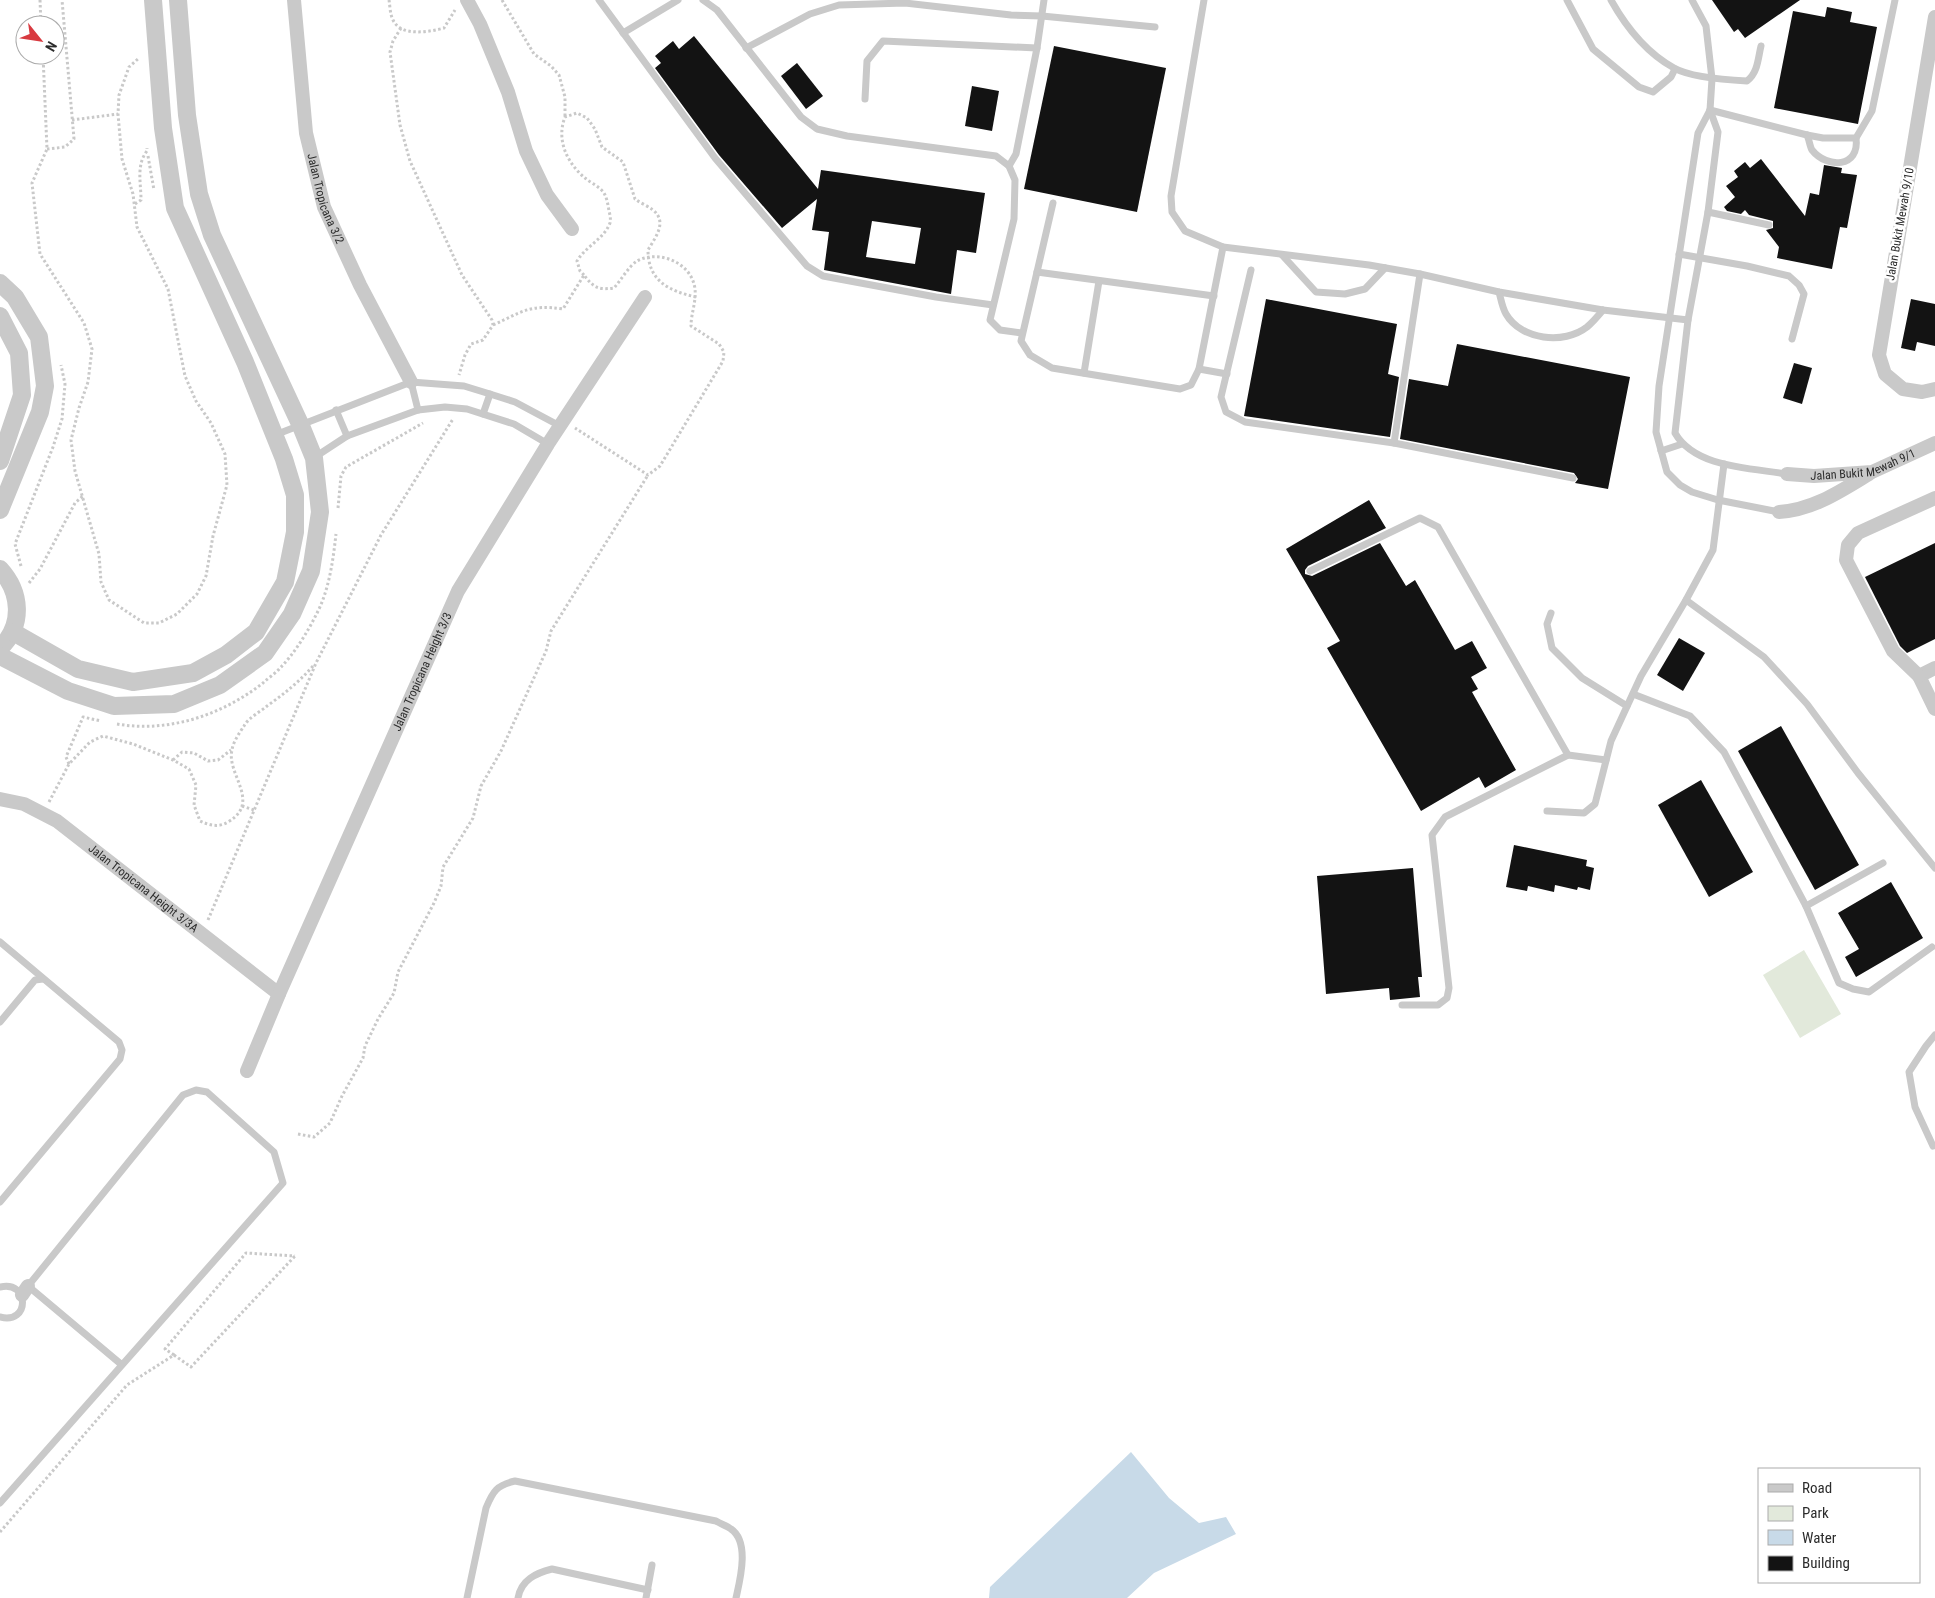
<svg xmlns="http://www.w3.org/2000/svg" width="1935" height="1598" viewBox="0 0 1935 1598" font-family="'Roboto Condensed',sans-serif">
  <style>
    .green { fill: #e2e9db }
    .water { fill: #c8dae8 }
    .building { fill: #131313; fill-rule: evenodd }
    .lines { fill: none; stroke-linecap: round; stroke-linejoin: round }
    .path { stroke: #c9c9c9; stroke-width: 3; stroke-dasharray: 2.5 2.5; stroke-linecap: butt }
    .service { stroke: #c9c9c9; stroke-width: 7 }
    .minor { stroke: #c9c9c9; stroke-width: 14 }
    .tertiary { stroke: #c9c9c9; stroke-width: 18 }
    .labels { text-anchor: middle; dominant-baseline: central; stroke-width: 5; stroke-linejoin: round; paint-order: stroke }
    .street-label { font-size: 12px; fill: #2c2c2c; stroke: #fff }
  </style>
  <rect width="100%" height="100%" fill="#fff"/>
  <!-- green -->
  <polygon class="green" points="1804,950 1841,1014 1800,1038 1763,975"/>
  <!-- water -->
  <polygon class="water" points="1131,1452 1169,1498 1199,1523 1226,1517 1236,1534 1154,1573 1127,1598 989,1598 990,1587"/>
  <!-- building -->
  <g class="building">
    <polygon points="1712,0 1800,0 1745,38 1738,29 1734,32"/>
    <polygon points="1827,7 1852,12 1850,22 1877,27 1858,124 1774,108 1793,11 1825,17"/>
    <path d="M694,36L818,189L821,170L985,193L976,253L957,250L951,294L824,270L829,232L812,230L817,199L782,228L719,155L655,68L661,63L655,56L673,41L679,49ZM872,221L921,228L915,264L866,257Z"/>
    <polygon points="1054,46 1166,68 1137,212 1024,189"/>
    <polygon points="797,63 823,96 806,109 781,76"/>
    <polygon points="972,86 999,91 992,131 965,126"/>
    <polygon points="1761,159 1805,216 1810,193 1819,195 1824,165 1842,168 1841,173 1857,175 1847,228 1840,227 1832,269 1777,258 1779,247 1766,230 1773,228 1773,221 1749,215 1745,210 1741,214 1727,211 1724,207 1735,197 1726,186 1738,177 1734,171 1745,162 1750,168"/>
    <polygon points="1266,299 1397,324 1388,374 1399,377 1390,437 1244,416"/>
    <polygon points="1911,299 1935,304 1935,346 1917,342 1915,351 1901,348"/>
    <polygon points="1457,344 1630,377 1608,489 1575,483 1578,479 1574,473 1400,439 1409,379 1448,386"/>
    <polygon points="1794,363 1812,368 1802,404 1783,398"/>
    <polygon points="1369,500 1386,528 1308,566 1305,570 1305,574 1312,576 1380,543 1406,586 1415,580 1455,650 1472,641 1487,668 1471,677 1478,689 1472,692 1516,770 1485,788 1479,777 1421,811 1327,648 1340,641 1286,549"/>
    <polygon points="1935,543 1935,639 1907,653 1900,646 1865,577"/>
    <polygon points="1679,638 1705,653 1683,691 1657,675"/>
    <polygon points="1781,726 1859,865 1815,890 1738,751"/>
    <polygon points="1701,780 1753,872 1709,897 1658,805"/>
    <polygon points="1514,845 1587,860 1586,866 1594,868 1590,890 1578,887 1577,890 1555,885 1554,892 1528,886 1527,891 1506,887"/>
    <polygon points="1413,868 1422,977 1418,977 1420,997 1390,1000 1389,988 1326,994 1317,876"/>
    <polygon points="1891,882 1923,938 1856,977 1845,957 1859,949 1838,913"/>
  </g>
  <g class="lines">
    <!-- path -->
    <g class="path">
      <polyline points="40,0 41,25"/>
      <path d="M389,0C390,6 390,14 393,20C401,37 429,32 444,28L455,10"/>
      <polyline points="502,0 534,54 551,66 559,75 565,97 565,117"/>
      <polyline points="401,28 393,41 390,52 400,125 410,161 462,275 492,320 493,325 483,340 471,344 465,355 459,375"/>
      <polyline points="43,55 47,149 32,183 40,254 84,323 92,349 88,382 79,408 71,440 75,471 99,554 101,582 109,600 144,623 159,623 177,614 197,594 206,576 213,536 227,485 225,454 211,423 196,401 185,376 168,289 137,227 133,194 122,159 118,114 119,95 129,67 139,58"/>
      <polyline points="72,120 118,114"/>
      <polyline points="47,149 65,147 74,139 62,0"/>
      <polyline points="148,156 154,190"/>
      <path d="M135,204L141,200C141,183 136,165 147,151V148"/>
      <path d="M584,275L580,271L577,261C586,246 604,239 610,223C611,219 610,215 609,211C608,205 607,198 604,193C600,187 591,183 585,178C567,163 556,140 565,117L577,113L587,118L595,129L602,147L623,162L635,199C640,203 648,206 653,210C668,222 655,238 648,250C648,281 669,291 696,297"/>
      <path d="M493,325C522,312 529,304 563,309L584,275C594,288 598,290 614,288C621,280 629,266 637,261C657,250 688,261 694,284C698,298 691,312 691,326L719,344L724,352L723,361L660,466L648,475L575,428"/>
      <polyline points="338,508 341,476 346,467 423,423"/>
      <polyline points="21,566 15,544 53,447 62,419 65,384 61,365"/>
      <polyline points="29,583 40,569 75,503 83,496"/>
      <path d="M117,724C169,733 222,715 263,683C268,678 275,674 280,668C294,654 307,633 316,615C329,591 333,561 336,534"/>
      <polyline points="173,760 182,752 194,753 208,761 218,760 231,750"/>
      <polyline points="69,764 66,757 83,717 101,721"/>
      <path d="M49,802L69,764L90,742L103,736L133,744L173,760L189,769L196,785L194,805L200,821C209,825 218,828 228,822C262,802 226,774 232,750C233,742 240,732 244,726C248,718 260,712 267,706C284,694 299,682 313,666"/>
      <polyline points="242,806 254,810"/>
      <polyline points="208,920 316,663 381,535 453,419"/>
      <polyline points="298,1134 314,1137 330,1123 342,1096 363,1058 365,1046 378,1019 394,993 398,972 434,903 441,886 443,867 473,818 481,786 501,751 546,651 551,631 648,475"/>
      <polyline points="174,1355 165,1349 246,1253 295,1256"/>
      <polyline points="0,1532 127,1385 174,1355 191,1367 295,1256"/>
    </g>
    <!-- service -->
    <g class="service">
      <polyline points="599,0 715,158 807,266 823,276 936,297 993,305"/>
      <polyline points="703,0 717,10 801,117 817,129 847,136 996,156 1009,166 1015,180 1014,219 990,320 1000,330 1022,333"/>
      <polyline points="1204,0 1171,196 1172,212 1185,231 1223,247 1369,265 1420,274 1499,292 1603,310 1688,320"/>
      <polyline points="1567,0 1593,49 1639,87 1653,92 1671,77 1675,69"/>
      <path d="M1611,0C1626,27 1647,53 1674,68C1692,78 1727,80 1747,81C1758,73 1758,58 1761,46"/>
      <polyline points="1692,0 1706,26 1712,79 1710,110 1698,133 1659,386 1656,432 1667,472 1680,485 1692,492 1718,500 1779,512"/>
      <polyline points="623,33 678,0"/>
      <polyline points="746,48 810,14 839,5 905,3 1011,15 1042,16 1155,27"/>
      <polyline points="865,99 867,61 883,41 1037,48"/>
      <path d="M1710,110L1718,132L1708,212L1688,320L1675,433C1695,468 1751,468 1787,474"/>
      <polyline points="1710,110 1807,135 1823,138 1856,138 1872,111 1895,0"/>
      <path d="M1807,135C1809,139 1810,147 1812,150C1827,169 1860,168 1856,138"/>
      <polyline points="1009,166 1016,154 1037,48 1044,0"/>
      <polyline points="1053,203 1021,341 1030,355 1052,368 1180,389 1191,385 1199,369 1223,247"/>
      <polyline points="1708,212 1769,225"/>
      <polyline points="1679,254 1747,266 1789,276 1799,285 1804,294 1792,339"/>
      <polyline points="1282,255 1316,292 1345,294 1365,289 1385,268"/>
      <polyline points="1251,270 1221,397 1226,412 1245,422 1394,443 1573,478"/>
      <polyline points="1037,272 1214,296"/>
      <path d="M1499,292C1501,299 1502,307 1506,314C1521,340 1564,345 1587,327C1593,322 1598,316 1603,310"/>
      <polyline points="1199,369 1227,374"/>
      <polyline points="1084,373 1099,281"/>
      <polyline points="411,382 418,410"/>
      <polyline points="336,410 347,436"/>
      <polyline points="483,414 490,394"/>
      <polyline points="275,435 411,382 464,386 490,394 515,402 560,426"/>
      <polyline points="1394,443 1420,274"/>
      <polyline points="1661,451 1682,444"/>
      <polyline points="315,457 347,436 418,410 445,407 467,409 514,424 548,444"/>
      <polyline points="1310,571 1420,518 1438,527 1568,755"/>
      <polyline points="1686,600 1764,657 1807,704 1858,773 1935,868"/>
      <polyline points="1551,613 1547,624 1552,648 1582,678 1627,706"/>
      <polyline points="1633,694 1690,716 1724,752 1806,906 1839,983 1853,989 1869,992 1932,947"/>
      <polyline points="1547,811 1584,813 1595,804 1611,741 1641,676 1686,600 1713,550 1724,464"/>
      <polyline points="1806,906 1883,863"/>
      <polyline points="0,942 119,1042 122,1050 120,1059 0,1202"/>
      <polyline points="1402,1005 1438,1005 1447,998 1449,988 1432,835 1445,817 1568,755 1606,760"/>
      <polyline points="0,1022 35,980 43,979"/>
      <polyline points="1933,1146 1915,1107 1909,1072 1926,1046 1935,1035"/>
      <path d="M0,1287C30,1280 30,1325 0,1317"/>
      <polyline points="0,1503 283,1183 274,1152 207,1092 196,1090 183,1095 28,1286 122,1365"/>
      <path d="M467,1598L486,1508C493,1491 497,1485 515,1481L716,1521C721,1524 727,1526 731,1529C750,1542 740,1580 736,1598"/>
      <path d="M518,1598C521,1580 536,1573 552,1569L648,1590"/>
      <polyline points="646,1598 652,1565"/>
    </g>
    <!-- minor -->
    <g class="minor">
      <path id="s1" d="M294,0L306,133L324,207L360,285L411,382"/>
      <polyline points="467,0 480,24 508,92 526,151 547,195 572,229"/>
      <polyline points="1935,17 1879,355 1885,374 1903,389 1922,392 1935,389"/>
      <path id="s2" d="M1787,474L1814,476L1872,472L1935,443"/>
      <path d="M1779,512C1813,510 1841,491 1869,474"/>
      <polyline points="1935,668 1919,676 1935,709"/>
      <polyline points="1919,676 1893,651 1846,560 1848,545 1858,533 1935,498"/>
      <path id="s3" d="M0,799L24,804L57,821L279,994"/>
      <path id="s4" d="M247,1071L279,994L458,591L548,444L645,297"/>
      <polyline points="22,1295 28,1286"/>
    </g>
    <!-- tertiary -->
    <g class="tertiary">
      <polyline points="0,283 15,297 39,337 45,386 40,412 0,510"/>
      <polyline points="0,316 19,353 22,395 0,461"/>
      <path d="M0,569C21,592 24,625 0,648"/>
      <polyline points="13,632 78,669 133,682 193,673 226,655 256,632 285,582 295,532 295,495 284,459 245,362 175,208 163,128 153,0"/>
      <polyline points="0,656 68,691 114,706 174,704 220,685 265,653 292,614 311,571 320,512 314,458 301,426 212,235 199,194 187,115 178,0"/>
    </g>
  </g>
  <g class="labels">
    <!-- street labels -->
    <g class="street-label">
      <text stroke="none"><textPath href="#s1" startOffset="202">Jalan Tropicana 3/2</textPath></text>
      <text transform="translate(1900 224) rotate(-80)">Jalan Bukit Mewah 9/10</text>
      <text stroke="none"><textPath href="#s2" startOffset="78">Jalan Bukit Mewah 9/1</textPath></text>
      <text stroke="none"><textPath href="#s4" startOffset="436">Jalan Tropicana Height 3/3</textPath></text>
      <text stroke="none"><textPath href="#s3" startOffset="171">Jalan Tropicana Height 3/3A</textPath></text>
    </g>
  </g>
  <!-- legend -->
  <rect x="1758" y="1468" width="162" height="115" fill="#ffffff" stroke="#ababab"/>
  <rect x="1768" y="1484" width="25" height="8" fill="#c9c9c9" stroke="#ababab"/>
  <text x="1802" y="1493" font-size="15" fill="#2c2c2c">Road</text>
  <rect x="1768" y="1506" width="25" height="15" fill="#e2e9db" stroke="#ababab"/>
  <text x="1802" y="1518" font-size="15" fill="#2c2c2c">Park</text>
  <rect x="1768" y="1530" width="25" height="15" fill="#c8dae8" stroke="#ababab"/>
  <text x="1802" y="1543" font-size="15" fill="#2c2c2c">Water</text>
  <rect x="1768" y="1556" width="25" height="15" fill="#131313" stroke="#ababab"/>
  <text x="1802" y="1568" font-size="15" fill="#2c2c2c">Building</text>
  <!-- north arrow -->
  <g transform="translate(40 40) rotate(120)"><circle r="24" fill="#ffffff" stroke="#ababab"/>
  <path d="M0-4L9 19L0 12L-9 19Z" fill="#d83a40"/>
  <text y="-8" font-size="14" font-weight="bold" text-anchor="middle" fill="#2c2c2c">N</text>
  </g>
</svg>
